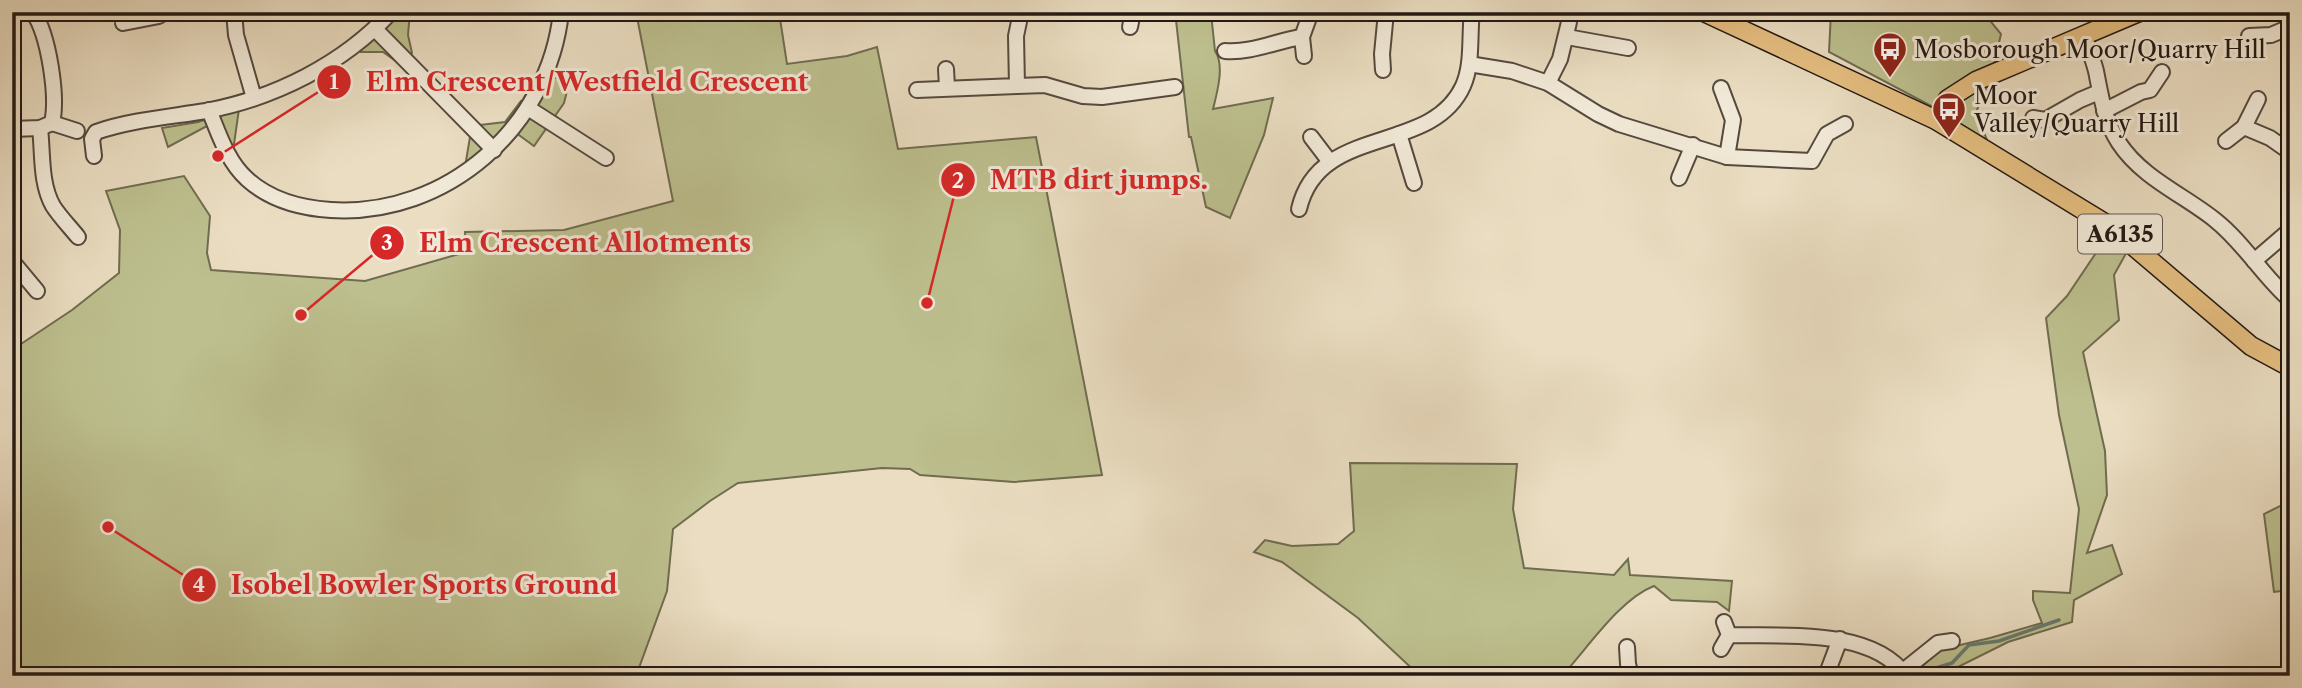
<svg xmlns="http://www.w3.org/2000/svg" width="2302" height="688" viewBox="0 0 2302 688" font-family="'Libre Caslon Text',serif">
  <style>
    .green { fill: #bdbf8e; stroke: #706c50; stroke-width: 2 }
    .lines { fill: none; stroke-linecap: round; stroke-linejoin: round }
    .stream { stroke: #697a71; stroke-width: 3.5 }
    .minor-casing { stroke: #55493e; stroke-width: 18 }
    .major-casing { stroke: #231813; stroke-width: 21 }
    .minor { stroke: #f1e9d7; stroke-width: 14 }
    .major { stroke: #e5be80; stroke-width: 18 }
    .labels { text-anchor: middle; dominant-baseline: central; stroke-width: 6; stroke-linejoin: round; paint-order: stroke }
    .shield { fill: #f1e9d7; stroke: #61574e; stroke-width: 2 }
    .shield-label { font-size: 23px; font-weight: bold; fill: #231813 }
    .poi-label { font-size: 24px; fill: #231813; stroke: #f1e9d7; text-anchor: start }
    .leader { fill: none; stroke: #d62828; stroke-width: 2.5 }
    .callout-dot { fill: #d62828; stroke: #f1e9d7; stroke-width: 2.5 }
    .mark-label { font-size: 21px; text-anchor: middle; font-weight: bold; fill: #fff }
    .callout-label { font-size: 26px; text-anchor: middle; font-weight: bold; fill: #d62828; stroke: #f1e9d7; stroke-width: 6; stroke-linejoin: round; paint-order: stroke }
  </style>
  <rect width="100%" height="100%" fill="#eaddc1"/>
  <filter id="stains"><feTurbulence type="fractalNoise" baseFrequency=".00286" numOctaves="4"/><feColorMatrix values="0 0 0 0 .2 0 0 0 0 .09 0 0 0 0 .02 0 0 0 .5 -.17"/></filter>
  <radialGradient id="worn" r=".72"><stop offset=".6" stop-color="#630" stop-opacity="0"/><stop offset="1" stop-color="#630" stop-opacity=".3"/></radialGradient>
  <!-- green -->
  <g class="green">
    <polygon points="401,12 410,12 408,35 412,53 400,64 383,52 361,52 362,46"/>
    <polygon points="636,12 779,12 787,64 847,56 877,47 898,149 1036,137 1102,475 1014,482 920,475 910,469 882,468 738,483 710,501 673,529 667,591 636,676 12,676 12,350 72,310 119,273 120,230 106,191 184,176 210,216 207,253 211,270 365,281 466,252 465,232 564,230 673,201"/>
    <polygon points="1831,12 1983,12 2001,34 1994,65 1935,108 1829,52"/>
    <path d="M1211,13L1215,51C1225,65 1217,93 1213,109L1273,98L1264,135L1230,218L1206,207L1191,137H1189L1176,20Z"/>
    <polygon points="551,76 569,83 564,103 534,146 508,127 465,167 470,137 480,125 505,122 521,101 538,99"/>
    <polygon points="1990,80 1976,112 1987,140 1955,122 1952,112 1955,101"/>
    <polygon points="239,109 233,151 219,124 205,127 168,147 162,128 198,122"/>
    <polygon points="2108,235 2129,248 2114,275 2119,320 2083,352 2105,451 2107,495 2087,553 2112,545 2122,574 2074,600 2072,622 2008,642 1940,676 1916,676 1915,673 1939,650 1990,638 2042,623 2033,600 2033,591 2070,593 2079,509 2059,415 2046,318 2067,296"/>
    <path d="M1350,463L1517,464L1513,509L1524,568L1614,575L1628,559L1630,575L1732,581L1729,611L1717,602L1671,600L1654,586C1622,598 1591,643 1568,669L1571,676H1420L1358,618L1282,562L1254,552L1265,540L1292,546L1338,544L1354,531Z"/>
    <polygon points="2290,501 2290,590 2274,592 2264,514"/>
  </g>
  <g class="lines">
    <!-- stream -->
    <polyline class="stream" points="1925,676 1936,668 1952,663 1969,645 1999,641 2059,620"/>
    <!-- minor casing -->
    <g class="minor-casing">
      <g id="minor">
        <polyline points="234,12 236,35 254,98"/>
        <polyline points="123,23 159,16"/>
        <polyline points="1130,27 1133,12"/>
        <polyline points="375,29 494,150"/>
        <path d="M2084,35C2088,47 2093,59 2096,71C2101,96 2104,120 2119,143C2142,178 2184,195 2215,220C2244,243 2262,275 2289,299"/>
        <polyline points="2249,36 2271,35 2290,27"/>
        <polyline points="1567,37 1628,48"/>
        <path d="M1225,51C1253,53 1275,41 1302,37"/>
        <polyline points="1304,56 1302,37 1311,12"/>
        <polyline points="1469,64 1512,71 1548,83 1598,114 1619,124 1727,157 1812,161 1827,134 1845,124"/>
        <polyline points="946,69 947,87"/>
        <polyline points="1383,70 1382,54 1386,12"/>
        <polyline points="1548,83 1560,59 1569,22"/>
        <polyline points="1017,86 1045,85 1083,96 1102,97 1175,87"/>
        <polyline points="1721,88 1733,120 1727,157"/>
        <polyline points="917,90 1017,86 1016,36 1021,12"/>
        <polyline points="528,108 606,158"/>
        <path d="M209,110C219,134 227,161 247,179C270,200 300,208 331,210C447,217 549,127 561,12"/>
        <polyline points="2104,111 2141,92 2150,90 2162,72"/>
        <polyline points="2033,118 2045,120 2080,100 2099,92"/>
        <polyline points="52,123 77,131"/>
        <polyline points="2244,127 2270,138 2290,152"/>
        <path d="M40,128C43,153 40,183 53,206C60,217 70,227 78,237"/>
        <path d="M12,129L40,128L52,123C58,97 49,35 33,12"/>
        <polyline points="1399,134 1414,183"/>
        <polyline points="1311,137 1330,162"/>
        <polyline points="2226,141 2244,127 2258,99"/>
        <path d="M94,156L92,139L96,132C131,120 169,117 206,111C275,98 343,64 391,12"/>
        <polyline points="1679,178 1693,145"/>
        <path d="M1299,209C1319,123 1431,156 1463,86C1473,64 1469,36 1472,12"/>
        <polyline points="12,261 37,291"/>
        <polyline points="2254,261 2290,230"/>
        <path d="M1724,622L1729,635C1781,637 1872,627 1906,676"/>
        <polyline points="1627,647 1628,664 1631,676"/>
        <polyline points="1721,649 1729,635"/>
        <polyline points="1903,671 1938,643 1952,641"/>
        <polyline points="1826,676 1840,639"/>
      </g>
    </g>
    <!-- major casing -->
    <g class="major-casing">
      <g id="major">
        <polyline points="1704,12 1936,120 2111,227 2251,346 2290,367"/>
        <polyline points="1936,120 1948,99 1976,81 2139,12"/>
      </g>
    </g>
    <!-- minor -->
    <use href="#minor" class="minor"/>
    <!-- major -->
    <use href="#major" class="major"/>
  </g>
  <!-- icons -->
  <defs>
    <g id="bus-pin" transform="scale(1.75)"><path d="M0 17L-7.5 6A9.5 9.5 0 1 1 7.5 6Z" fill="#8f2418" stroke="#f1e9d7"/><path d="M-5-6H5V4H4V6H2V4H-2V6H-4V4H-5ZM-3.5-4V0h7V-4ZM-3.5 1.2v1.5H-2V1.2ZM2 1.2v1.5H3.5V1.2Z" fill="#fff"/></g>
  </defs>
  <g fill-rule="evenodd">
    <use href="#bus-pin" x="1890" y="49"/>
    <use href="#bus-pin" x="1949" y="109"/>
  </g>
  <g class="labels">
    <!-- shield labels -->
    <rect class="shield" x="2078" y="214.5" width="84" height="39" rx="5"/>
    <g class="shield-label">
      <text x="2120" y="234">A6135</text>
    </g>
    <!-- poi labels -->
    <g class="poi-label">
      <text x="1914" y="49">Mosborough Moor/Quarry Hill</text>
      <text x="1974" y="95">Moor<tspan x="1974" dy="28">Valley/Quarry Hill</tspan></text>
    </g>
  </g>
  <!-- callouts -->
  <path class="leader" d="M218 156L334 82M927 303L958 180M301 315L387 243M108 527L199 585"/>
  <g class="callout-dot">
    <circle cx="218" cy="156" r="7"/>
    <circle cx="927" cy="303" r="7"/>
    <circle cx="301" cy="315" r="7"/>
    <circle cx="108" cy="527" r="7"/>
    <circle cx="334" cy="82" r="18"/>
    <circle cx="958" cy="180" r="18"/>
    <circle cx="387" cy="243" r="18"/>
    <circle cx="199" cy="585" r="18"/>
  </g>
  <g class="mark-label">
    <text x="334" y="89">1</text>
    <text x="958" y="188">2</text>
    <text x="387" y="250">3</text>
    <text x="199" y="592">4</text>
  </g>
  <g class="callout-label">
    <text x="587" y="91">Elm Crescent/Westfield Crescent</text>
    <text x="1099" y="189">MTB dirt jumps.</text>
    <text x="585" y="252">Elm Crescent Allotments</text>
    <text x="424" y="594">Isobel Bowler Sports Ground</text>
  </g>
  <!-- margin -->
  <rect width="2302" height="688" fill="none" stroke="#eaddc1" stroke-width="42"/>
  <rect x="14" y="14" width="2274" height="660" fill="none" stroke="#231813" stroke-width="3.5"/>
  <rect x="21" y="21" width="2260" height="646" fill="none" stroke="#231813" stroke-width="2"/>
  <rect width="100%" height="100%" filter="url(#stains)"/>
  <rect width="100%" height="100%" fill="url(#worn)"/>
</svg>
